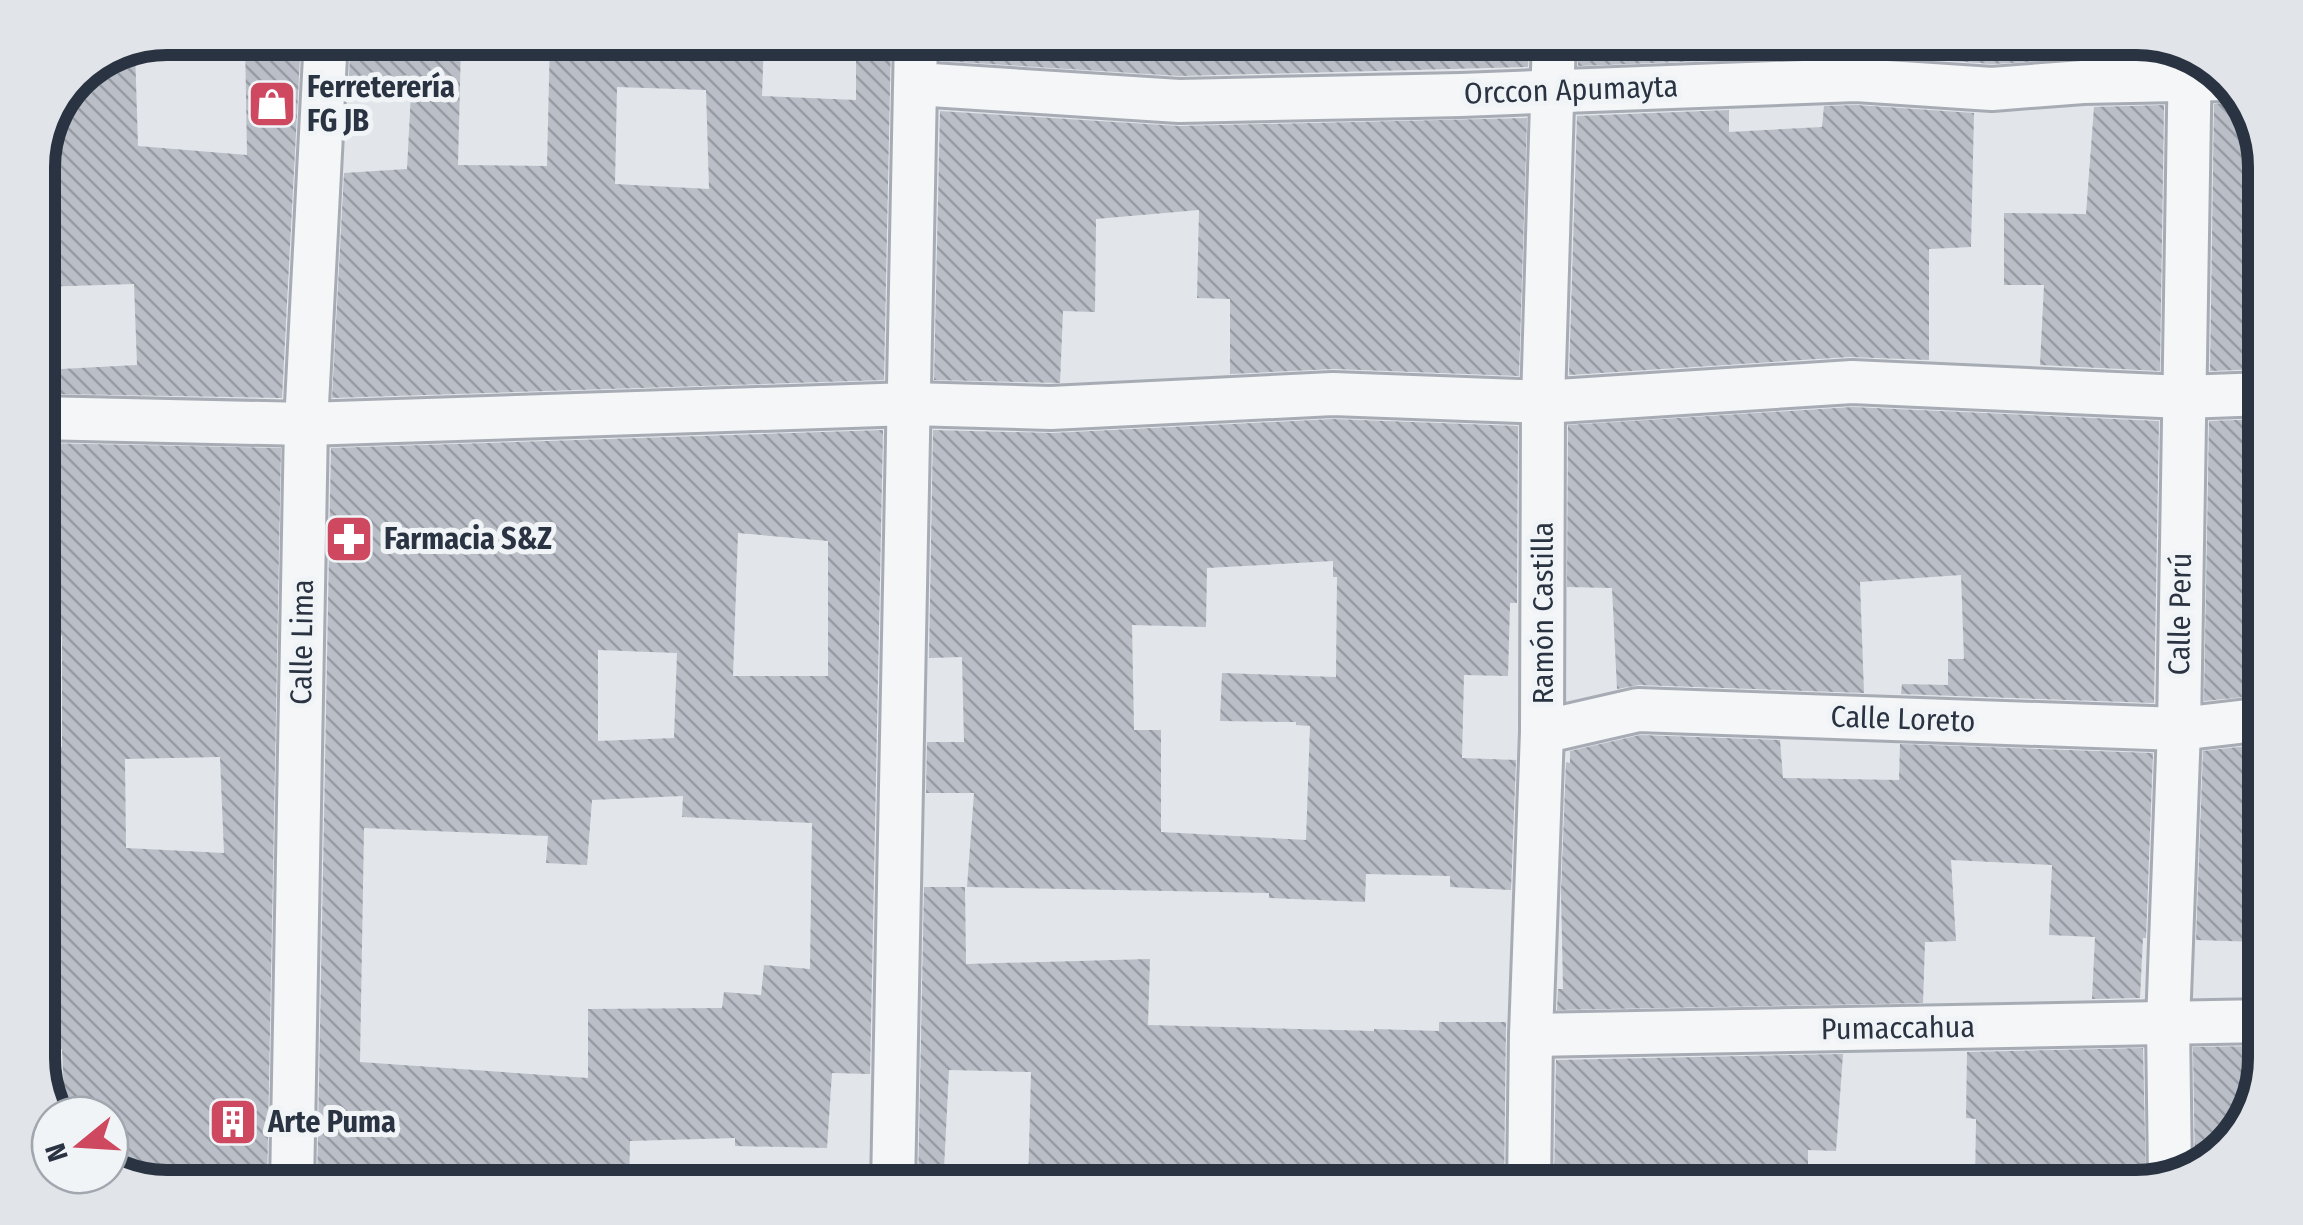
<svg xmlns="http://www.w3.org/2000/svg" width="2303" height="1225" viewBox="0 0 2303 1225" font-family="'Fira Sans Condensed',sans-serif">
  <style>
    .building { fill: url(#building-back-hatch); fill-rule: evenodd }
    .lines { fill: none; stroke-linecap: round; stroke-linejoin: round }
    .street-casing { stroke: #a7acb4; stroke-width: 48 }
    .street { stroke: #f4f6f8; stroke-width: 42 }
    .labels { text-anchor: middle; dominant-baseline: central; stroke-width: 10; stroke-linejoin: round; paint-order: stroke }
    .poi-label { font-size: 30px; font-weight: bold; fill: #2a3342; stroke: #f1f4f7; text-anchor: start }
    .street-label { font-size: 30px; fill: #2a3342; stroke: #f1f4f7 }
    .rim { fill: none; stroke: #2a3342; stroke-width: 12 }
  </style>
  <defs>
    <pattern id="building-back-hatch" width="6" height="6" patternUnits="userSpaceOnUse" patternTransform="scale(2.5)"><rect width="6" height="6" fill="#b9bec7"/><path d="M-1 5l2 2M0 0l6 6M5-1l2 2" fill="none" stroke="#979ba3"/></pattern>
  </defs>
  <rect width="100%" height="100%" fill="#e2e5ea"/>
  <!-- building -->
  <g class="building">
    <polygon points="245,38 301,38 282,398 61,394 61,369 137,365 134,284 38,287 38,159 76,75 135,50 138,146 247,155"/>
    <path d="M351,38L461,43L458,165L547,166L550,38H764L762,96L856,100V38H891L884,380L332,398L344,173L407,169L411,93L348,92ZM617,87L706,90L709,189L615,184Z"/>
    <polygon points="941,38 1349,38 1349,45 1529,40 1528,67 1180,76 941,61"/>
    <polygon points="1582,38 1730,38 1730,60 1578,66 1579,39"/>
    <polygon points="1893,38 2136,38 2167,45 2165,55 1992,64 1894,57"/>
    <polygon points="2244,95 2251,117 2251,174 2265,175 2265,238 2258,238 2264,369 2210,371 2214,104 2238,101"/>
    <polygon points="1856,105 1974,113 1971,247 1929,249 1929,360 1850,357 1569,375 1577,116 1729,110 1729,132 1822,127 1824,106"/>
    <polygon points="2164,105 2160,371 2040,365 2044,285 2004,285 2004,213 2086,214 2094,107"/>
    <polygon points="940,111 1179,126 1527,118 1519,376 1334,369 1230,374 1230,299 1197,298 1199,210 1096,219 1095,312 1063,311 1060,383 934,380"/>
    <polygon points="1852,407 2159,421 2154,703 1901,694 1902,684 1948,685 1948,659 1964,659 1961,575 1860,582 1864,693 1639,685 1617,689 1612,588 1567,587 1568,425"/>
    <path d="M1333,419L1518,426L1517,603H1510L1508,676L1464,675L1462,758L1516,760L1511,890L1450,887V876L1366,874L1365,902L1269,898V893L967,887L974,793H926L927,742H964L962,657L929,658L933,430L1052,433ZM1333,561V577H1337L1336,677L1222,673L1220,721L1296,722V725L1310,726L1306,840L1161,832V730H1134L1132,625L1206,627L1207,568Z"/>
    <polygon points="2265,419 2265,482 2259,482 2258,569 2265,569 2265,695 2204,701 2209,421"/>
    <path d="M883,430L870,1074L832,1073L827,1148L735,1146V1138L630,1141L629,1186L317,1188L331,448ZM738,533L828,541V676H733ZM598,650L677,653L674,738L598,741ZM683,796L682,817L812,823L810,969L764,965L761,995L724,992L722,1008L588,1009V1078L360,1062L364,828L548,836L546,863L587,865L592,800Z"/>
    <path d="M38,443L281,448L267,1188H166L110,1174V1115H65L62,1049L46,1050V1046H38V748L62,747V636L59,634L57,555L38,554ZM220,757L224,853L126,848L125,759Z"/>
    <polygon points="1640,735 1780,740 1783,778 1899,780 1900,744 2153,753 2146,938 2143,938 2140,998 2092,999 2095,937 2049,935 2052,865 1951,860 1956,941 1925,942 1923,1003 1557,1010 1558,989 1563,989 1561,892 1566,762 1570,763 1570,751"/>
    <polygon points="2265,744 2260,942 2196,940 2203,751"/>
    <polygon points="924,887 965,887 966,964 1150,959 1148,1025 1374,1031 1374,1029 1439,1031 1439,1022 1506,1022 1504,1188 1304,1188 1304,1176 1210,1173 1210,1188 1028,1188 1031,1072 949,1070 943,1188 918,1188"/>
    <polygon points="2266,1046 2252,1116 2227,1118 2227,1145 2208,1166 2195,1170 2193,1047"/>
    <polygon points="2143,1048 2146,1181 2081,1181 2080,1188 1975,1188 1976,1119 1966,1118 1967,1052"/>
    <polygon points="1843,1054 1836,1151 1808,1150 1808,1188 1554,1188 1556,1060"/>
  </g>
  <g class="lines">
    <!-- street casing -->
    <g class="street-casing">
      <g id="street">
        <polyline points="916,84 1179,101 1461,95 1856,80 1992,89 2083,82 2226,79"/>
        <polyline points="38,418 306,424 910,404 1051,408 1333,394 1543,402 1852,382 2183,397 2265,394"/>
        <polyline points="1542,732 1638,710 2179,729 2265,719"/>
        <polyline points="1531,1035 2265,1021"/>
        <polyline points="2170,1177 2168,1023 2179,729 2190,51"/>
        <polyline points="292,1187 306,424 326,37"/>
        <polyline points="893,1187 916,37"/>
        <polyline points="1529,1187 1531,1035 1542,732 1543,402 1554,37"/>
      </g>
    </g>
    <!-- street -->
    <use href="#street" class="street"/>
  </g>
  <!-- icons -->
  <defs>
    <g id="shop-square" transform="scale(2.5)"><rect x="-9" y="-9" width="18" height="18" rx="4" fill="#ce485f" stroke="#f1f4f7"/><path d="M-5-2.5h2.3a2.7 3.5 0 0 1 5.4 0H5L5.5 6h-11ZM-1.5-2.5h3a1.5 2.3 0 0 0-3 0Z" fill="#fff"/></g>
    <g id="pharmacy-square" transform="scale(2.5)"><rect x="-9" y="-9" width="18" height="18" rx="4" fill="#ce485f" stroke="#f1f4f7"/><path d="M-2-6h4v4h4v4h-4v4h-4v-4h-4v-4h4Z" fill="#fff"/></g>
    <g id="building-square" transform="scale(2.5)"><rect x="-9" y="-9" width="18" height="18" rx="4" fill="#ce485f" stroke="#f1f4f7"/><path d="M-4-6H4V6H1V3H-1V6H-4ZM-2.5-4.3h1.7v1.8h-1.7ZM.8-4.3h1.7v1.8H.8ZM-2.5-1h1.7V.8h-1.7ZM.8-1h1.7V.8H.8Z" fill="#fff"/></g>
  </defs>
  <g fill-rule="evenodd">
    <use href="#shop-square" x="272" y="104"/>
    <use href="#pharmacy-square" x="349" y="539"/>
    <use href="#building-square" x="233" y="1122"/>
  </g>
  <g class="labels">
    <!-- poi labels -->
    <g class="poi-label">
      <text x="307" y="87">Ferreterería<tspan x="307" dy="34">FG JB</tspan></text>
      <text x="384" y="539">Farmacia S&amp;Z</text>
      <text x="268" y="1122">Arte Puma</text>
    </g>
    <!-- street labels -->
    <g class="street-label">
      <text transform="translate(1571 90) rotate(-2)">Orccon Apumayta</text>
      <text transform="translate(1543 613) rotate(-90)">Ramón Castilla</text>
      <text transform="translate(2180 614) rotate(-89)">Calle Perú</text>
      <text transform="translate(302 642) rotate(-89)">Calle Lima</text>
      <text transform="translate(1903 719) rotate(2)">Calle Loreto</text>
      <text transform="translate(1898 1028) rotate(-1)">Pumaccahua</text>
    </g>
  </g>
  <!-- crop -->
  <path d="M0 0H2303V1225H0ZM167 55H2136A112 112 0 0 1 2248 167V1058A112 112 0 0 1 2136 1170H167A112 112 0 0 1 55 1058V167A112 112 0 0 1 167 55Z" fill="#e1e5e9" fill-rule="evenodd"/>
  <path class="rim" d="M167 55H2136A112 112 0 0 1 2248 167V1058A112 112 0 0 1 2136 1170H167A112 112 0 0 1 55 1058V167A112 112 0 0 1 167 55Z"/>
  <!-- north arrow -->
  <g transform="translate(80 1145) rotate(252)"><circle r="48" fill="#f1f4f7" stroke="#a1a7af" stroke-width="2.5"/>
  <path d="M0-8L18 38L0 25L-18 38Z" fill="#ce485f"/>
  <text y="-15" font-size="28" font-weight="bold" text-anchor="middle" fill="#2a3342">N</text>
  </g>
</svg>
